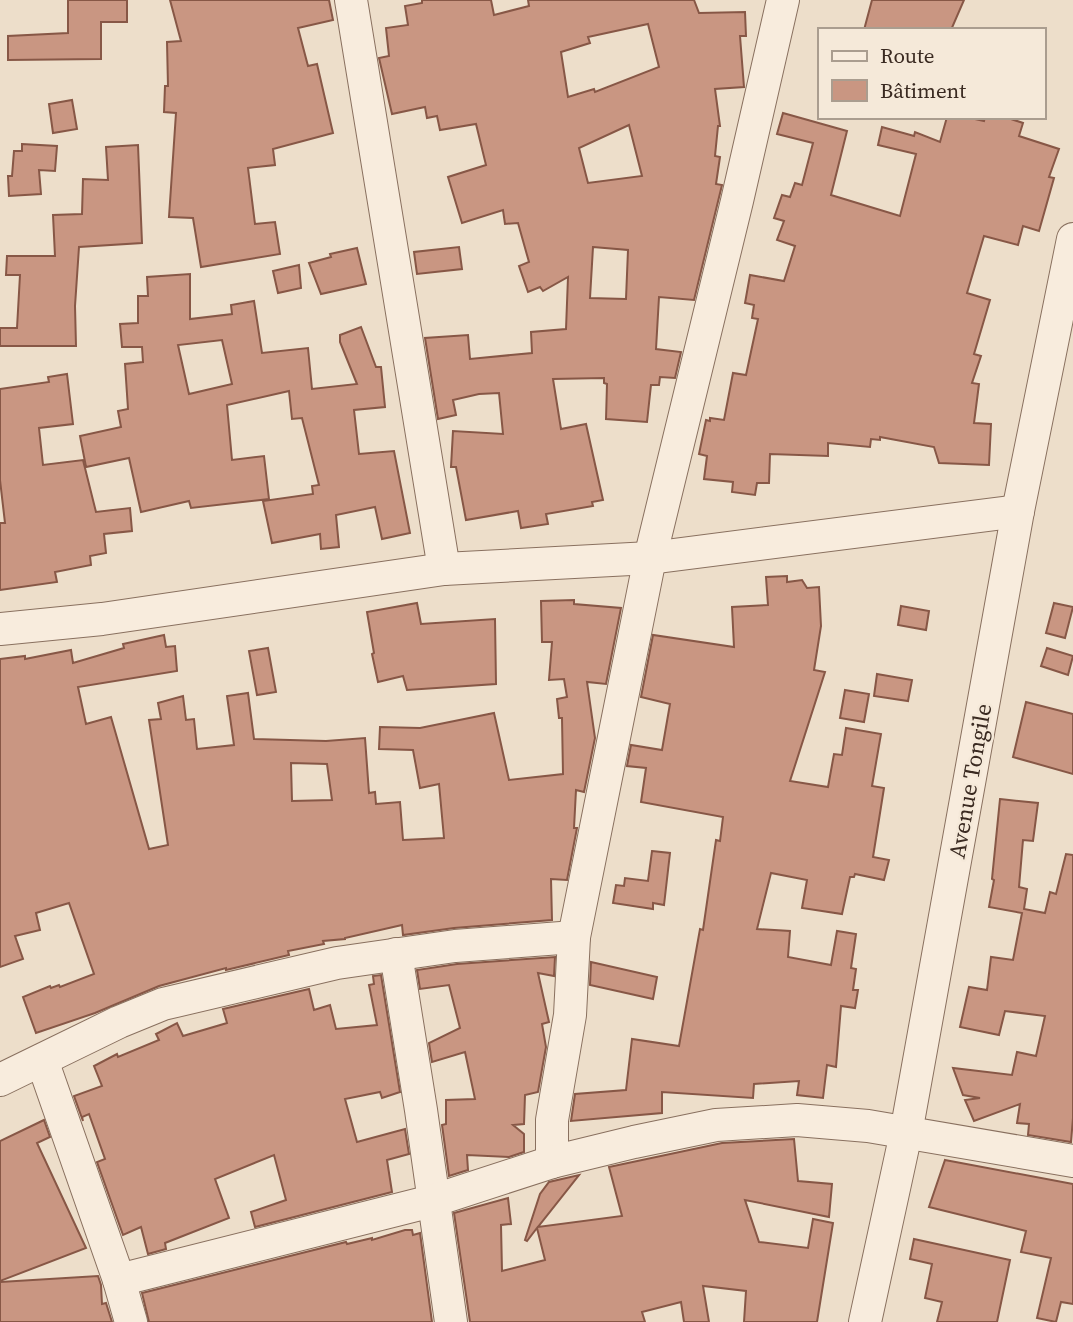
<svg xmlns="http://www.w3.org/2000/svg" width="1073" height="1322" viewBox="0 0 1073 1322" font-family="'Source Serif 4',serif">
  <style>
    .building { fill: #c99682; stroke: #875746; stroke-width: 2; fill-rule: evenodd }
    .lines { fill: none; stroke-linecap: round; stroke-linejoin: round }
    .minor-casing { stroke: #89705f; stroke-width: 34 }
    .minor { stroke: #f8ecdd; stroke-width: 32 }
    .labels { text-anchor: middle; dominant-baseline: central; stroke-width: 5; stroke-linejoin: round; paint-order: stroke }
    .street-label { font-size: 23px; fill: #3a2a21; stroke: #f5e9d9 }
  </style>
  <rect width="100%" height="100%" fill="#eddeca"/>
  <!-- building -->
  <g class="building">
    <polygon points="68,0 127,0 127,22 101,22 101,59 8,60 8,36 68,33"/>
    <polygon points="170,0 329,0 333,20 298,28 308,66 317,64 333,133 273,149 275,165 248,168 255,224 275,222 280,254 201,267 193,218 169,217 176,113 164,112 165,86 168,86 167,42 181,41"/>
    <path d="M422,0H491L494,15L529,6L528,0H694L699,13L745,12L746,36H740L744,87L715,89L720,126H718L715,156L720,157L716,184L722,185L694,300L659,297L656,349L681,352L675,378L660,377L659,385H651L647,422L606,419L607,384L604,383V378L553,379L561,429L586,424L603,500L592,502L593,506L546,514L548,524L521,528L518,511L466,520L456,467H451L453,431L503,434L499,393L479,394L453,400L456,415L438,419L425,338L468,335L470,359L532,353L531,332L566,329L568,277L543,291L540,287L528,292L519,266L529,262L518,223L505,224L503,210L462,223L448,177L486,165L476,124L440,130L437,116L427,118L425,107L392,114L379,58L389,56L386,28L408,25L405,6L422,3ZM648,24L659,67L595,92L594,89L568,97L561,52L590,43L588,37ZM629,125L642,176L588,183L579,148ZM593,247L628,250L626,299L590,298Z"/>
    <polygon points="872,0 964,0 951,30 864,30"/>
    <polygon points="72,100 77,129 53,133 49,104"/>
    <polygon points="783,113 847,131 831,195 900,216 916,154 878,145 882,127 914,136 915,132 940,142 947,117 966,117 984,121 985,117 1005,117 1023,123 1019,136 1059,149 1049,177 1054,178 1039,231 1023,226 1018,245 984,236 967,293 990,300 974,354 981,356 972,383 979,384 974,423 991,424 989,465 939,463 934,447 880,437 880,440 871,439 870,447 828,443 828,456 770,454 769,483 757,483 755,495 732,492 733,482 704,479 707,456 699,454 706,420 710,421 710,418 724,420 733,373 746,375 758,319 752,318 754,305 745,303 750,275 784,281 795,246 777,240 784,221 774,218 782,195 790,197 795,183 802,185 813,143 777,134"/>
    <polygon points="22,144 57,146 55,171 39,170 41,194 9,196 8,176 12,176 14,151 22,151"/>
    <polygon points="138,145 142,243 79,247 75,306 76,346 0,346 0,328 17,328 20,275 6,275 7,256 55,256 53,215 82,214 83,179 108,180 106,147"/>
    <polygon points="459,247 462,269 417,274 414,252"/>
    <polygon points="357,248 366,284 321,294 309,263 331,257 330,254"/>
    <polygon points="299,265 301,288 278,293 273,271"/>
    <path d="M190,274V319L232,314L231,305L254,301L262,353L308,348L312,389L357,384L340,342V335L361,327L376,367H381L385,407L354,410L359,454L394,451L410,533L382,539L375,507L336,515L339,547L321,549L320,534L272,543L263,501L313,494L312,486L319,485L302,418L292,419L289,391L227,405L232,460L264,456L269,499L191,508L189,501L141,512L129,458L86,467L80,436L121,427L118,411L128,409L125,364L143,362L142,347H122L120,324L138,323V296H148L147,277ZM222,340L232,384L189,394L178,345Z"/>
    <polygon points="67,374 73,424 39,428 43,465 83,460 96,512 130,508 132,531 104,534 106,553 90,556 91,565 55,572 57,582 0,590 0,523 5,523 0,480 0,389 49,382 48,377"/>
    <polygon points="787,576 787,582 802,580 807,588 819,587 821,626 814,670 825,672 790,781 828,787 834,754 842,755 846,728 881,734 872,786 884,788 873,857 889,860 884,880 855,874 854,877 850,877 842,914 802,908 807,880 771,873 757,929 790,931 788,957 831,965 837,931 856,934 851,968 856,969 853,990 858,990 855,1008 841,1006 836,1067 827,1065 823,1098 797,1095 799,1081 754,1084 753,1098 662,1092 662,1113 571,1121 575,1094 626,1090 632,1039 679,1046 700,929 703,930 716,840 720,841 723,817 641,802 646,768 627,766 631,745 662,750 670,704 641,697 653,635 734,647 732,607 768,605 766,577"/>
    <path d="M574,600V604L621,608L606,684L587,682L595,738L584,792L576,790L574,828H577L567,880L551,879L552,920L454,928L403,935L402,925L345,938V939L323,941L324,944L288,951L289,955L226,970V968L159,986L95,1013L36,1033L23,997L50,986L51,988L59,985L60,987L94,974L69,903L36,913L40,930L15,936L23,959L0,967V659L25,656V659L71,650L73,663L124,648L123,644L164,635L166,647L175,646L177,671L78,687L86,724L111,717L149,849L168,845L149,720L161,719L158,703L183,696L186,720L194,719L197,749L234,745L227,696L248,693L254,739L326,741L365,738L369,793L375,792L376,804L400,802L403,840L444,838L439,784L420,788L413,750L379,749L380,727L420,728L494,713L509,780L563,774L562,718H559L557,699L567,697L564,679L549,680L552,642H542L541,601ZM291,763L327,764L332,800L292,801Z"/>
    <polygon points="417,603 421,624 495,619 496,684 407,690 403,676 378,682 372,654 374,653 367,612"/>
    <polygon points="1054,603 1073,607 1065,638 1046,633"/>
    <polygon points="901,606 929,611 926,630 898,625"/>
    <polygon points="268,648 276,692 257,695 249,651"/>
    <polygon points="1047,648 1073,656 1068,675 1041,666"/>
    <polygon points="877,674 912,680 908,701 874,696"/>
    <polygon points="845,690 869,694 864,722 840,718"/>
    <polygon points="1026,702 1073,714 1073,774 1013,757"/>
    <polygon points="1000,799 1038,803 1033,841 1023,840 1019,887 1027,889 1024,909 1045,913 1050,892 1056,894 1066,854 1073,855 1073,1118 1071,1142 1028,1135 1029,1124 1017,1123 1020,1104 974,1121 965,1100 980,1098 963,1095 953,1068 1012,1075 1017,1052 1036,1056 1045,1016 1005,1011 999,1035 960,1027 969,987 987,990 991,957 1013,960 1022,913 989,907 994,880 992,879"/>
    <polygon points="652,851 670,853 664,905 653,903 653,909 613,903 616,885 624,886 625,878 648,881"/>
    <polygon points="555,957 554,976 538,973 549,1022 542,1024 546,1047 538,1092 525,1095 524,1124 513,1125 524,1134 524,1152 509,1157 467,1155 468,1170 449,1176 442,1125 446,1124 446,1100 475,1099 465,1052 432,1062 429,1043 460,1028 449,985 420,989 417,970 457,964"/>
    <polygon points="591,962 657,977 653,999 590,985"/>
    <polygon points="381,975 400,1092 382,1098 380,1092 345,1099 357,1142 405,1129 409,1154 387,1160 392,1192 255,1227 251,1212 286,1200 274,1155 215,1179 229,1218 165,1243 166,1249 148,1254 141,1227 123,1235 97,1162 105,1159 89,1114 82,1117 83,1121 74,1096 102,1086 94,1066 117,1054 118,1057 159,1040 156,1034 177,1023 183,1036 227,1023 223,1009 309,989 314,1010 330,1005 336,1029 377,1025 369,985 374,984 373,976"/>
    <polygon points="44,1120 50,1137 37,1143 86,1248 0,1281 0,1141"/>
    <polygon points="794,1139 798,1181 832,1184 829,1217 745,1200 759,1242 808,1248 813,1219 833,1223 817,1322 744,1322 746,1291 703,1286 709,1322 684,1322 681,1302 642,1312 645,1322 470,1322 454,1213 508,1198 511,1224 501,1225 502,1271 545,1260 537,1228 527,1241 525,1240 540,1194 549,1182 579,1175 538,1227 622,1216 609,1167 722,1143"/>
    <polygon points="945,1160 1073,1184 1073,1304 1061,1302 1056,1322 1037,1318 1051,1258 1021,1252 1026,1231 929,1207"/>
    <polygon points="405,1230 412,1230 413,1235 420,1233 432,1322 149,1322 142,1293 346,1242 347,1244 372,1238 372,1240"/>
    <polygon points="914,1239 1010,1260 997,1322 937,1322 942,1302 925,1298 932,1264 910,1259"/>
    <polygon points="98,1276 101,1285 102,1304 106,1303 112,1322 0,1322 0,1282"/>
  </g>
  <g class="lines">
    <!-- minor casing -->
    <g class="minor-casing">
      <g id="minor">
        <polyline points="351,0 444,569"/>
        <polyline points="0,629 102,619 444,569 650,558 1018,511"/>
        <polyline points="396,954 421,1110 451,1322"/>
        <polyline points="42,1060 119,1280 131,1322"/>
        <polyline points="0,1080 119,1022 163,1004 337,963 455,946 574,937"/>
        <polyline points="552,1162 552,1120 570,1015 574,937 650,558 737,201 783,0"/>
        <polyline points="119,1280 432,1201 552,1162 634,1142 716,1125 797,1120 868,1126 1073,1161"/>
        <polyline points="865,1322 906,1133 1018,511 1073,239"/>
      </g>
    </g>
    <!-- minor -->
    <use href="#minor" class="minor"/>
  </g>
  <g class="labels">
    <!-- street labels -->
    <g class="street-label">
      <text transform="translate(970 781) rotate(-80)">Avenue Tongile</text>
    </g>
  </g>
  <!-- legend -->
  <rect x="818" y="28" width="228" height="91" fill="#f5e9d9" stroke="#aa9d8f" stroke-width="2"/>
  <rect x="832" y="51" width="35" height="10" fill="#f8ecdd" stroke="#aa9d8f" stroke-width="2"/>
  <text x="880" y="63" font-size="21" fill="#3a2a21">Route</text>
  <rect x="832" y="80" width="35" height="21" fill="#c99682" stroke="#aa9d8f" stroke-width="2"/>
  <text x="880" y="98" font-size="21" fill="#3a2a21">Bâtiment</text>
</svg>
